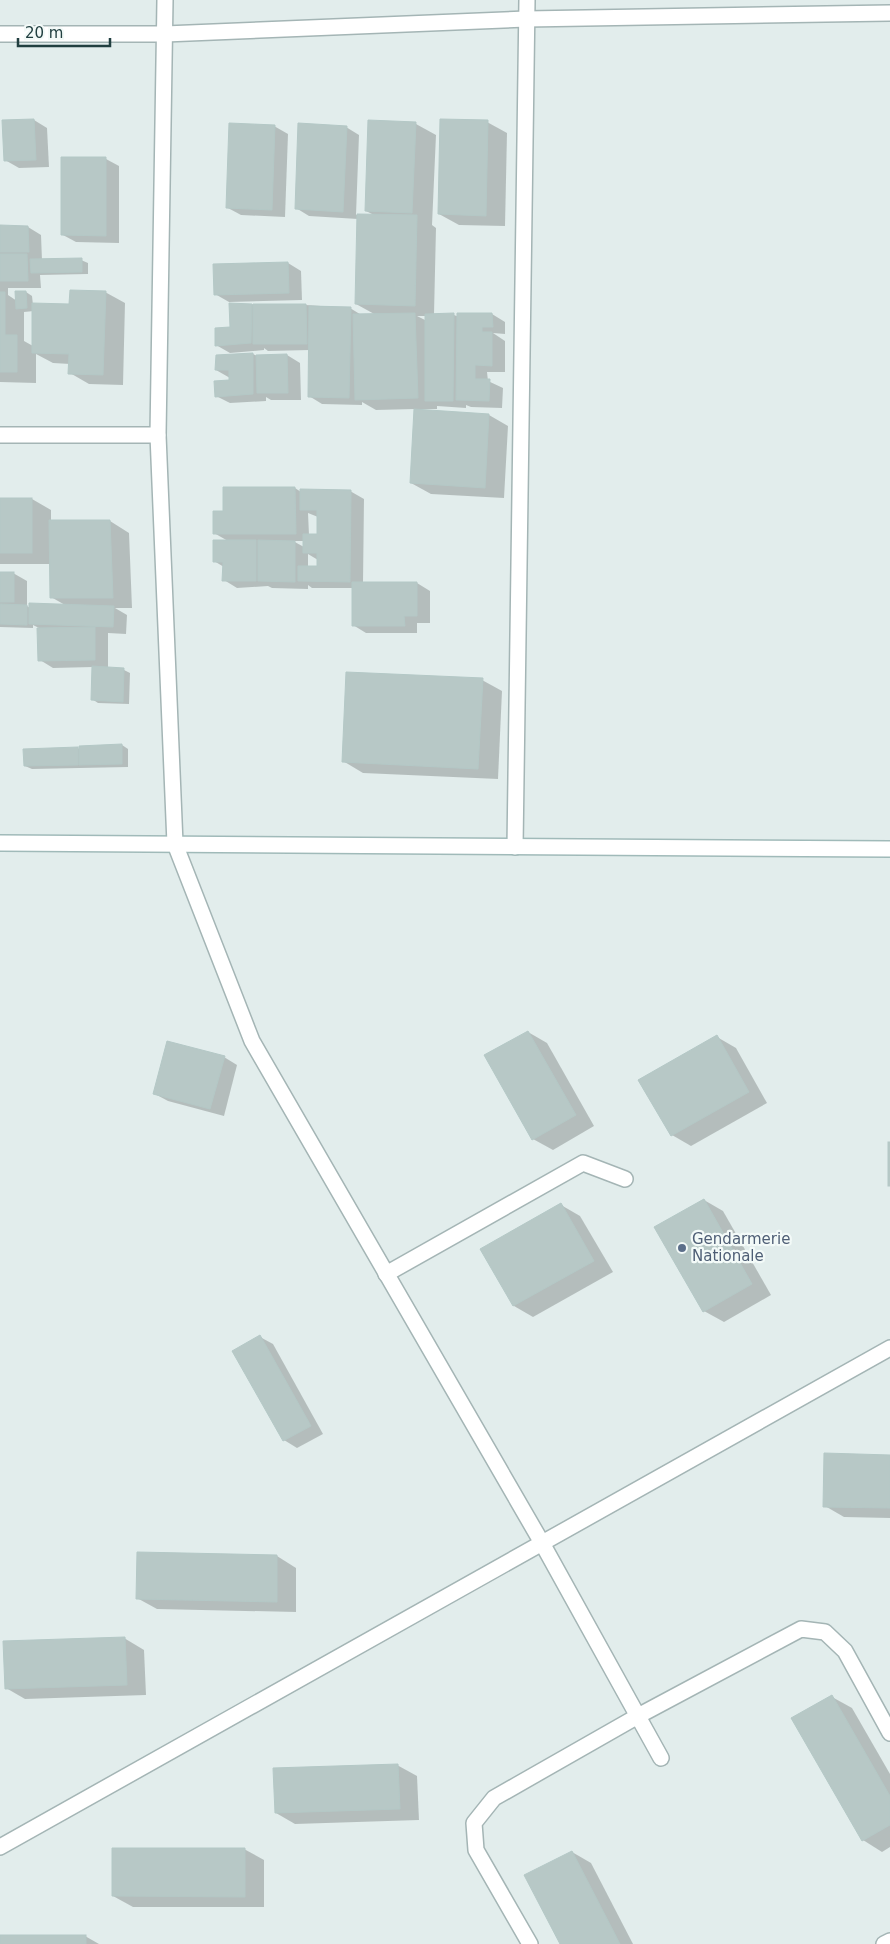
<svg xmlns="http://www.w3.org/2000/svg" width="890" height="1944" viewBox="0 0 890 1944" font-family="'DejaVu Sans',sans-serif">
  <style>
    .shadow { fill: #0003; fill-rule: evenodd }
    .building { fill: #b7c8c6; stroke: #b4c8c6 }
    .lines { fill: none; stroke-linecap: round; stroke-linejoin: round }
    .lane-casing { stroke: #a4b5b5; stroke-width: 18 }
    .street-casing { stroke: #a4b5b5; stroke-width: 18 }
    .secondary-casing { stroke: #a0bab9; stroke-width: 18 }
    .lane { stroke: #fff; stroke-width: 15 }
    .street { stroke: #fff; stroke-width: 15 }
    .secondary { stroke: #fff; stroke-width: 15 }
    .service-dot { fill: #5c6f8a; stroke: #f3faf8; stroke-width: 2 }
    .labels { text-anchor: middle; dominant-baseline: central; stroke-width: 4.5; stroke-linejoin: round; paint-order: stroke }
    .service-label { font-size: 15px; fill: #4e5e75; stroke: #f3faf8; text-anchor: start }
  </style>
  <rect width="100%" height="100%" fill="#e2edec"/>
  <!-- shadow -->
  <g class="shadow">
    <polygon points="34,120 47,128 49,167 19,168 5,160 4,121"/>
    <path d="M370,122L416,124L436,135L432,225L436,228L434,315H454L459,317L492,314L505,322V334L493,333L505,341V372H487L488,381L503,388L502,408L471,407L466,405V408L437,406V409H421V411L489,415L508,426L504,498L431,494L411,483L415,409L376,410L362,402V405L322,404L309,396L310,350L268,351L264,348V350L230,353L216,345L231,328V304L306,305L350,308L363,316L376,315L356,304L358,219L309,216L296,208L346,127L359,135L356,215H374L366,211ZM417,316H427V321Z"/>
    <polygon points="487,122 507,133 505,226 459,225 439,214"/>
    <polygon points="274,126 288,134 285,217 241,215 228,208"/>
    <polygon points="106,159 119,166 119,243 76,242 63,235"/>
    <path d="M0,227H28L41,235L42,260H81L88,263V274L40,275L41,288H8V295L17,301V293L26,292L32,296L33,305H71L105,292L125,303L123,385L89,384L70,373V364L53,363L36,354V383L0,382ZM34,311L33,346L24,341V312Z"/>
    <polygon points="288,263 301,271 302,300 229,302 215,294"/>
    <polygon points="253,354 257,356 287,355 300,363 301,400 271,400 266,397 266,401 230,403 216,396 230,381 230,378 216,370"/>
    <path d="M224,488H295L301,492L350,491L364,499L363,583H417L430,591V623H417V633H366L353,625V588H312L308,585V589L272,588L268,586L237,588L224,580V567L214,561L228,541L214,533L224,512ZM308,513L318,517V535H309ZM293,541H304V547ZM308,554L318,560V567H308Z"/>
    <polygon points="0,499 32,499 51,510 51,521 110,521 129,533 132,608 115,608 127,615 126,634 108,633 108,669 124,670 130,673 129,704 98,703 92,699 93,667 53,668 40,660 39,628 33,625 33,628 0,627 0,574 13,573 27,581 27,606 30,608 65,605 51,597 51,564 0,564"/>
    <polygon points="482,680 502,691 498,779 363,773 343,761"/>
    <polygon points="122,745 128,749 128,767 32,769 25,766 78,748 80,750"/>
    <polygon points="528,1032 547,1043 594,1126 553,1150 533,1139"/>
    <polygon points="717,1037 736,1048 767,1103 691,1146 672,1135"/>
    <polygon points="224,1057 237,1065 224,1116 168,1101 155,1094"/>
    <polygon points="704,1200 723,1211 771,1295 724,1322 704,1311"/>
    <polygon points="561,1205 580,1216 613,1272 533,1317 514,1306 482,1250"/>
    <polygon points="260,1337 273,1344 323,1434 297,1448 284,1440"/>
    <polygon points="890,1456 890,1518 844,1517 825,1506"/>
    <polygon points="138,1553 277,1556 296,1568 296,1612 157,1609 137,1598"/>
    <polygon points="124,1638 144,1650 146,1695 25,1699 6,1688"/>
    <polygon points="832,1697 852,1708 890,1774 890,1847 882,1852 863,1840"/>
    <polygon points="397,1765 417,1776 419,1820 295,1824 276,1813"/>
    <polygon points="244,1849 264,1860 264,1907 133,1907 113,1896"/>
    <polygon points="572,1852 591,1863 633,1944 561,1944"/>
    <polygon points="0,1936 85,1936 99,1944 0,1944"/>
  </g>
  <!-- building -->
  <g class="building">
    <polygon points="34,119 36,160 4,161 2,120"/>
    <polygon points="440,119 488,120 486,216 438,214"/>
    <polygon points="368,120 416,122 412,213 365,211"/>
    <polygon points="229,123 275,125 272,210 226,208"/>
    <polygon points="298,123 347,126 343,212 295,209"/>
    <polygon points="61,157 106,157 106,236 61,235"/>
    <polygon points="357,214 417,215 415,306 355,304"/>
    <polygon points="0,225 28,226 29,252 0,252"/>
    <polygon points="0,254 27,254 28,281 0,281"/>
    <polygon points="82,258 82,272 31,273 30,259"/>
    <polygon points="288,262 289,293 214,295 213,264"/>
    <polygon points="70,290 106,291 103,375 68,374 69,354 32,353 32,303 69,304"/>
    <polygon points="15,291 26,291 27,308 16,309"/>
    <polygon points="0,292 5,292 5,335 17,335 17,372 0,372"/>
    <polygon points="229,303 252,304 251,343 215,346 215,328 230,327"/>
    <polygon points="253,304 306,304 307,344 253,344"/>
    <polygon points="309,306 351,307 349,398 308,397"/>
    <polygon points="415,313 418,398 355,400 353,314"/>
    <polygon points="454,313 453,401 425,401 425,314"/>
    <polygon points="457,313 492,313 493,327 482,327 482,332 492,332 492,366 475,365 475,379 490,379 489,401 456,400"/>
    <polygon points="253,353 253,394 215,397 214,381 229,380 229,370 215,370 216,355"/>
    <polygon points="287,354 288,393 257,393 256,355"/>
    <polygon points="414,409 489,414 485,488 410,483"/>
    <polygon points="223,487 295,487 296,534 213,534 213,511 223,511"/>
    <polygon points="300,489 351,490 350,582 298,581 298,566 317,566 317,553 303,553 303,534 317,534 317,510 300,510"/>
    <rect x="0" y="498" width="32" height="55"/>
    <polygon points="49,520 110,520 113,598 50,598"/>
    <polygon points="213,540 256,540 256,581 222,581 223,562 213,562"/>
    <polygon points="258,540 295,541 295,582 258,581"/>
    <rect x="0" y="572" width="14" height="30"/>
    <polygon points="352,582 417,582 417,616 404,616 405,626 352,626"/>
    <polygon points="29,603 114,606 113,627 29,624"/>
    <polygon points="0,604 27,605 27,625 0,624"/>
    <polygon points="95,627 95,660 38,661 37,628"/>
    <polygon points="92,666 124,668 123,702 91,700"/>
    <polygon points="346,672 483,678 478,769 342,762"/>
    <polygon points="122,744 122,764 79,765 79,746"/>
    <polygon points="78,747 78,765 24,766 23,749"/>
    <polygon points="528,1031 576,1115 532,1140 484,1055"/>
    <polygon points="717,1035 749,1092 671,1136 638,1080"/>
    <polygon points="167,1041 225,1056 210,1109 153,1094"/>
    <rect x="888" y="1142" width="2" height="44"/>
    <polygon points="704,1199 752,1284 703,1312 654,1227"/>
    <polygon points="561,1203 594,1261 513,1306 480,1249"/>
    <polygon points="260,1335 311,1426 283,1441 232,1351"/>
    <polygon points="824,1453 890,1455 890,1508 823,1507"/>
    <polygon points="137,1552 277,1555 277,1602 136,1599"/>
    <polygon points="125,1637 127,1685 5,1689 3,1641"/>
    <polygon points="832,1695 890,1796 890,1825 862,1841 791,1718"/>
    <polygon points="398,1764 400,1809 275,1813 273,1768"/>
    <polygon points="112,1848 245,1848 245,1897 112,1896"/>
    <polygon points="572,1851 620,1944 560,1944 524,1875"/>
    <rect x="0" y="1935" width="86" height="9"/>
  </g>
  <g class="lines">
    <!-- lane casing -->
    <g class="lane-casing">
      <g id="lane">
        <polyline points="175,844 252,1041 542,1543 661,1758"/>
        <polyline points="386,1274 583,1163 625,1179"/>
        <polyline points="0,1847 890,1348"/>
        <polyline points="530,1944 476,1850 474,1823 494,1798 638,1716 801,1629 825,1632 845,1651 890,1733"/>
        <polyline points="884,1944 890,1941"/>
      </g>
    </g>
    <!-- street casing -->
    <g class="street-casing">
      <g id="street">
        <polyline points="165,0 158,435 175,844"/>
        <polyline points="0,34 165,34 526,19 890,13"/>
        <polyline points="0,435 158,435"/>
        <polyline points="515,847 527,0"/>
      </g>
    </g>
    <!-- secondary casing -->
    <g class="secondary-casing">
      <polyline id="secondary" points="0,843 890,849"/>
    </g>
    <!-- lane -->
    <use href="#lane" class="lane"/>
    <!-- street -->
    <use href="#street" class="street"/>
    <!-- secondary -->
    <use href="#secondary" class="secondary"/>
  </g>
  <!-- markers -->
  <circle class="service-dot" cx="682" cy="1248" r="5"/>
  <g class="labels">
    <!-- service labels -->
    <g class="service-label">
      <text x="692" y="1239">Gendarmerie<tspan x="692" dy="17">Nationale</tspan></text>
    </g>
  </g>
  <!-- scale -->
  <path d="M18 38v8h92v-8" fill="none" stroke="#213f40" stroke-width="2.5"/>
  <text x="25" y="38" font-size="15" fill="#213f40" stroke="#f3faf8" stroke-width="4" paint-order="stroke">20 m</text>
</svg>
